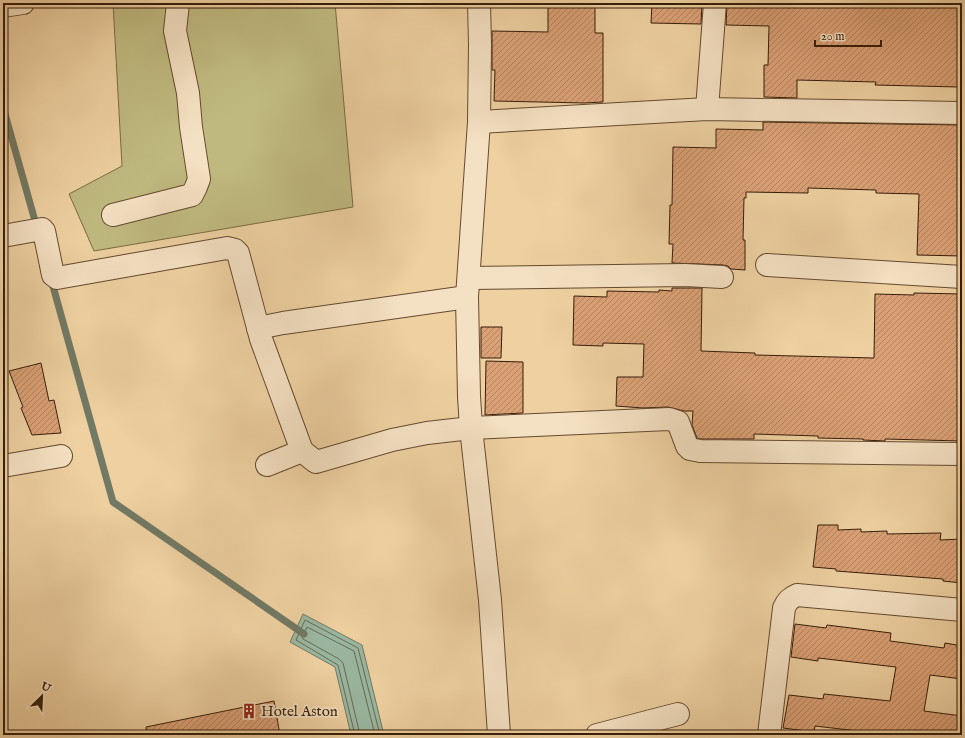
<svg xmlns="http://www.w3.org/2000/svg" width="965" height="738" viewBox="0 0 965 738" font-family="'IM FELL English',serif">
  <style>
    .green { fill: #bfb97f; stroke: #7b6b44 }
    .water { fill: #9ab7a1; stroke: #727964 }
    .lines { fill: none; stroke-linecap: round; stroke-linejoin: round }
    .shore { stroke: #686a55; stroke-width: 1 }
    .stream { stroke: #727964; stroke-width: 7 }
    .building { fill: url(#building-hatch); stroke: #371d09 }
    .street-casing { stroke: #654a2f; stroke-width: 24 }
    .street { stroke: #f4e0c2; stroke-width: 22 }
    .labels { text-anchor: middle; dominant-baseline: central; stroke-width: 3.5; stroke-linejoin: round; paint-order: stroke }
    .poi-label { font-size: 15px; fill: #371d09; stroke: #f4e0c2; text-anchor: start }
  </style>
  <defs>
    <pattern id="building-hatch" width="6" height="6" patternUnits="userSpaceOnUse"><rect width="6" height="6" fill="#dba176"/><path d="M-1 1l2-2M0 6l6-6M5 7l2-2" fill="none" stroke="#b2835f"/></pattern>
  </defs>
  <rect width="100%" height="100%" fill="#eed0a1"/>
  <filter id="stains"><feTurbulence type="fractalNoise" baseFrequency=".005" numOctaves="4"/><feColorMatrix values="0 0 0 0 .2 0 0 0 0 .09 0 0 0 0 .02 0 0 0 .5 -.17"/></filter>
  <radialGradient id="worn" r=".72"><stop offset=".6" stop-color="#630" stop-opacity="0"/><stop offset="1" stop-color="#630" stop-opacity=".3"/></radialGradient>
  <!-- green -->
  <polygon class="green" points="113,3 335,3 353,207 94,251 69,194 122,166"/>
  <!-- water -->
  <polygon class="water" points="303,614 362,645 384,735 351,735 335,667 290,642"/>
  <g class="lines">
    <!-- shore -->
    <g class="shore">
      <polyline points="355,735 338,665 296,640 305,620 358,648 380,735"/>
      <polyline points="360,735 343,663 339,659 303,639 302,637 307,627 354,651 375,735"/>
    </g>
    <!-- stream -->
    <g class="stream">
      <polyline points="3,107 37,228"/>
      <polyline points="51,279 113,502 304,634"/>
    </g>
  </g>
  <!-- building -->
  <g class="building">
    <polygon points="548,3 595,3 595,33 603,33 603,102 584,103 494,101 495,70 492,70 492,31 548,32"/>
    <polygon points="652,3 702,3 701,24 651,23"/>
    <polygon points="727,3 962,3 959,87 875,85 876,82 797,80 797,98 764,97 764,65 768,65 769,26 726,25"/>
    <polygon points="763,122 962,125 962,256 917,255 919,194 876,193 876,190 808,188 808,193 746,192 746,198 744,198 743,240 745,240 745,270 731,269 728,266 723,265 672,263 673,244 669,244 670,205 672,205 673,147 716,148 716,129 763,130"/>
    <polygon points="672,288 702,288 701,351 755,353 755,355 874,358 875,294 914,295 914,293 962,294 962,441 885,439 885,441 863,440 863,439 818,438 818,436 754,434 754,439 701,439 697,438 692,425 693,411 684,411 668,407 643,408 616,406 617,377 643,377 644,344 603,343 603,346 573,345 574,296 607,297 607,291 659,292 659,290 672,291"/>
    <polygon points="481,327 502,327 501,358 481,358"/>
    <polygon points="486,361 523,362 523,413 485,415"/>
    <polygon points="41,363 49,401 54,400 61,433 32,435 21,408 23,407 9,371"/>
    <polygon points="818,525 838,525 838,530 861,529 861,532 887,531 887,534 941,533 940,540 962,539 962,583 943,581 943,579 836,571 836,569 813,567"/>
    <polygon points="795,624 826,628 827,625 891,633 890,641 944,648 945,643 962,646 962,679 930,675 924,711 962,716 962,735 892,735 815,726 814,732 783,728 789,695 823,699 824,694 890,701 896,667 818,658 818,661 791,657"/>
    <polygon points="274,701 280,735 147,735 146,727"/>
  </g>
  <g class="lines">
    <!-- street casing -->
    <g class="street-casing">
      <g id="street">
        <polyline points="479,3 480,45 479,122 467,297 469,396 471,428 490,600 499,735"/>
        <polyline points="3,6 23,3"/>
        <polyline points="707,109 715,3"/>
        <polyline points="479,122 707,109 962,113"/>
        <polyline points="113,215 192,195 196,187 199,179 191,127 188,93 175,31 178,3"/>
        <polyline points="3,236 42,229 44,231 53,275 57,278 227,248 235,250 238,253 261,339 302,451"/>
        <polyline points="767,265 962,277"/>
        <polyline points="469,278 685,275 722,277"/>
        <polyline points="258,328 283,323 467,297"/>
        <polyline points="267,465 302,451 316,462 392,440 427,433 471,428 669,419 678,422 687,446 690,449 700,451 962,454"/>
        <polyline points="3,466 61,456"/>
        <polyline points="597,735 678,714"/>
        <path d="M769,735L784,608C787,601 790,598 797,595L962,610"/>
      </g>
    </g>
    <!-- street -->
    <use href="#street" class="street"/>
  </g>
  <!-- icons -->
  <defs>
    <g id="building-bare" transform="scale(1.2)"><path d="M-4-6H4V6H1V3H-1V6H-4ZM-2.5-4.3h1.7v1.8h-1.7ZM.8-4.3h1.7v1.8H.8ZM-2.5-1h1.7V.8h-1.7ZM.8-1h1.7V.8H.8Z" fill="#8f2418" stroke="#f4e0c2" stroke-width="2.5" paint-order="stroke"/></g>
  </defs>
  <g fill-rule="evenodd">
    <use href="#building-bare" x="249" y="711"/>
  </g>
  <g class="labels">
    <!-- poi labels -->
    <g class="poi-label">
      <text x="261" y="711">Hotel Aston</text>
    </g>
  </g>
  <!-- margin -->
  <rect width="965" height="738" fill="none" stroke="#eed0a1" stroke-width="16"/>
  <rect x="4" y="4" width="957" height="730" fill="none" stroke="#371d09" stroke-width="2"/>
  <rect x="8" y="8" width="949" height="722" fill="none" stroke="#371d09"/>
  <!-- north arrow -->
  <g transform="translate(42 696) rotate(24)" stroke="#f4e0c2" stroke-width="3" paint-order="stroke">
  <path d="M0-3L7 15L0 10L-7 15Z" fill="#371d09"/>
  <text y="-6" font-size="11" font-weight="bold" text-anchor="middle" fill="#371d09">U</text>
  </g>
  <!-- scale -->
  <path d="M815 40v6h66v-6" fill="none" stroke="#371d09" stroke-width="2"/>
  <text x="821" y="40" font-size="12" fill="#371d09" stroke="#f4e0c2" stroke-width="3" paint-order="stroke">20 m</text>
  <rect width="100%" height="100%" filter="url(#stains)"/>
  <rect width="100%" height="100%" fill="url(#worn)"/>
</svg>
